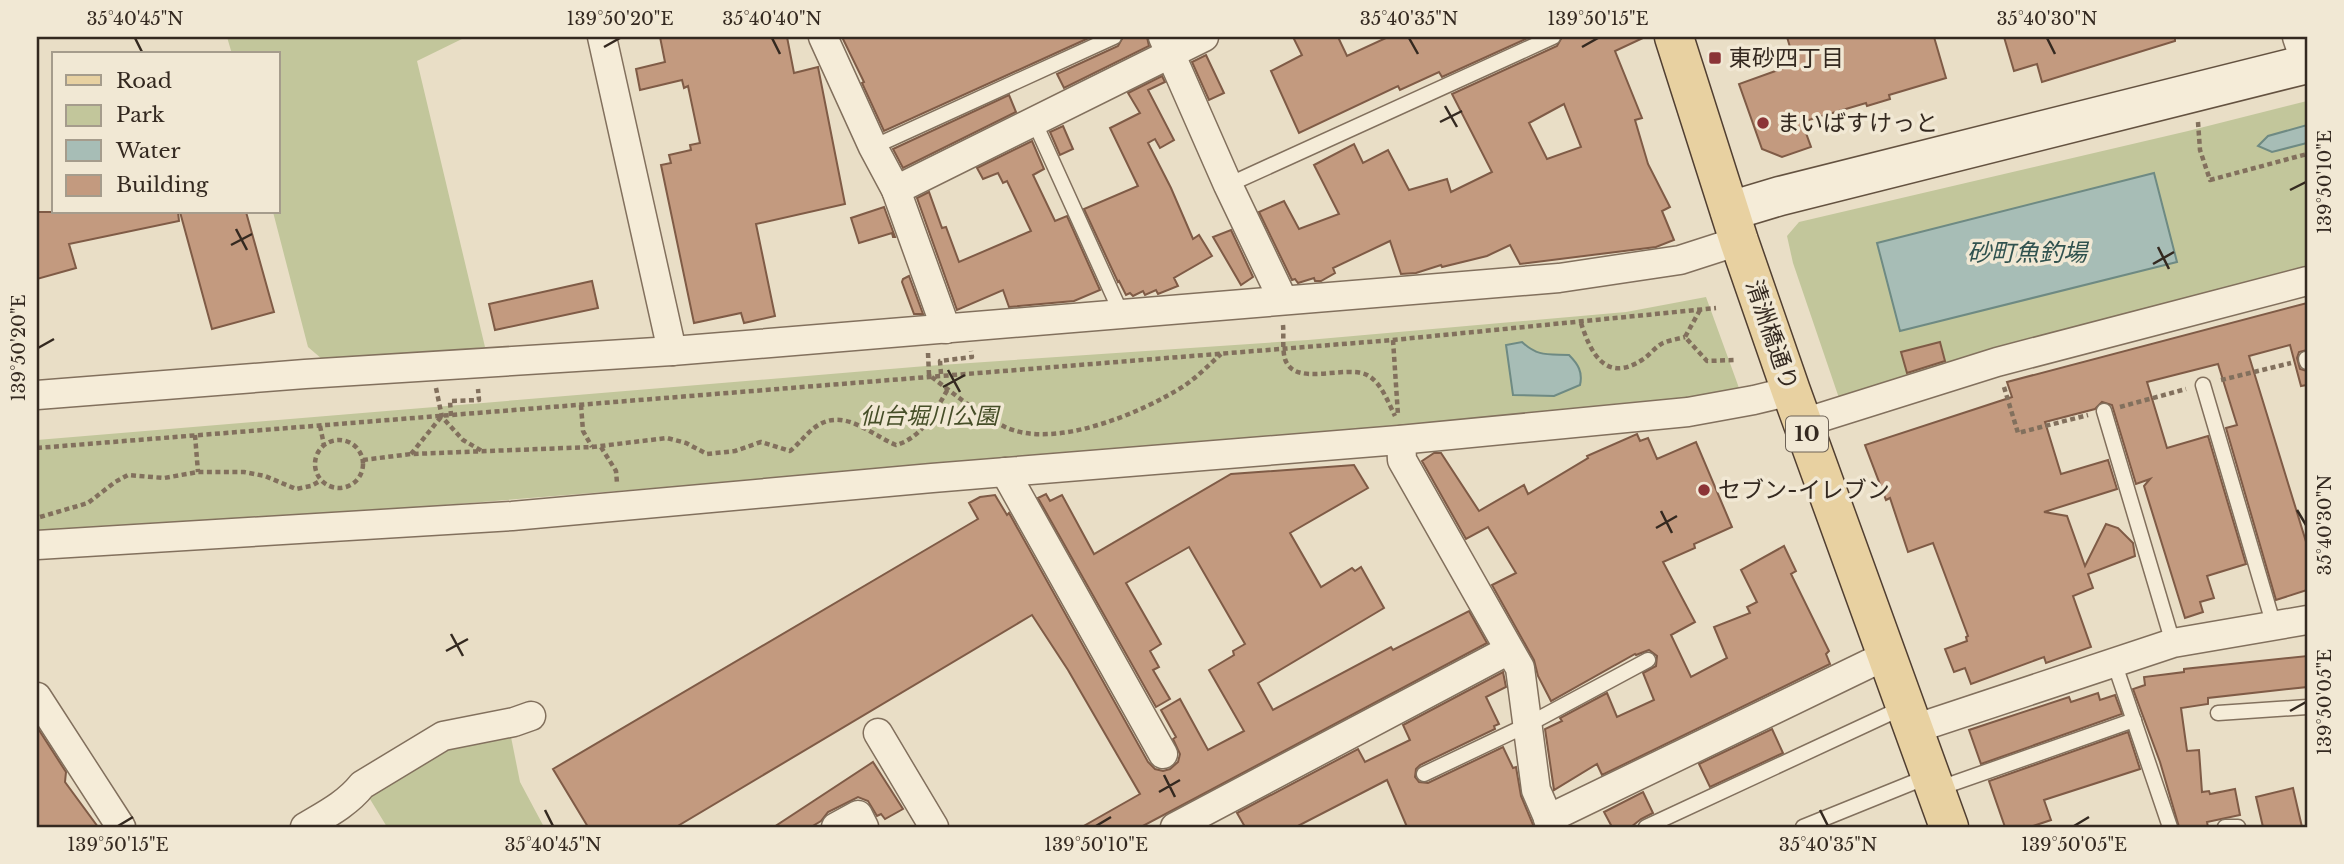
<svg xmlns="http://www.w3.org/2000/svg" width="2344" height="864" viewBox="0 0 2344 864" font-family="'Libre Baskerville','Noto Sans JP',serif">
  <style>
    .green { fill: #c2c69b }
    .water { fill: #a7bdb6; stroke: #6e8a83; stroke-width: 2 }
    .building { fill: #c39a7f; stroke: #7f5b46; stroke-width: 2; fill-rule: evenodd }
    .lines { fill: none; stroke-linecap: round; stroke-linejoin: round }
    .lane-casing { stroke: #82705d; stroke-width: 17 }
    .street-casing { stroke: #82705d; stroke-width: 31 }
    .secondary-casing { stroke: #645240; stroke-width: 41 }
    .primary-casing { stroke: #513f31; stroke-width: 41 }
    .path { stroke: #82705d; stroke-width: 4.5; stroke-dasharray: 5 3.5; stroke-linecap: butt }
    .lane { stroke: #f5ecd8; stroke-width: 14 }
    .street { stroke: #f5ecd8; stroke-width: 28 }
    .secondary { stroke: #f5ecd8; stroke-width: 38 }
    .primary { stroke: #e8d1a1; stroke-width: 38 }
    .ticks { fill: none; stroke: #342920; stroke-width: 2.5 }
    .poi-dot { fill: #8b3436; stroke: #f1e8d4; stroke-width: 2.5 }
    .labels { text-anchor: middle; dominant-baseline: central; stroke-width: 7; stroke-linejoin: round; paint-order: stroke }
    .shield { fill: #f1e8d4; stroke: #6d6256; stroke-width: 2 }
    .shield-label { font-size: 21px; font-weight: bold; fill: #342920 }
    .poi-label { font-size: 23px; fill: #342920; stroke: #f1e8d4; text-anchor: start }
    .street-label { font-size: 23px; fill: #342920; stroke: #f1e8d4 }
    .park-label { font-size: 23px; font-style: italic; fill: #464e28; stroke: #f1e8d4 }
    .water-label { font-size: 24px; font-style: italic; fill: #30524f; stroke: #f1e8d4 }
    .neatline { fill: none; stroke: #342920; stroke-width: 2.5 }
    .ticks-label { font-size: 18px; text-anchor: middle; fill: #342920 }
  </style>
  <rect width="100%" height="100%" fill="#e9dec6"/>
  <!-- green -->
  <g class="green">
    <polygon points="227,37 466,37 417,61 485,347 329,365 308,347 273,212 278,212 278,54 232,54"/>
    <polygon points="2307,101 2307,273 1841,404 1793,263 1787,236 1799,222 2188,131"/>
    <polygon points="1706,297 1739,388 1687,398 1544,416 37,538 37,440 926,366 1308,340 1626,312"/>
    <polygon points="510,732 520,782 544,827 387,827 362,786 443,736"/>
  </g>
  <!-- water -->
  <g class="water">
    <polygon points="2307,125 2307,143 2272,152 2258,146 2268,136"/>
    <polygon points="2154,173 2177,262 1900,331 1877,243"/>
    <path d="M1522,342C1538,357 1548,354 1569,355C1578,364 1583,372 1580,385L1554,396L1513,395L1506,345Z"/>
  </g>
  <!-- building -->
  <g class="building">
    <polygon points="660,37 787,37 794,73 818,67 845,204 756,224 775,316 744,323 741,313 694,323 661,165 671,163 669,155 691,150 690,145 700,143 688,86 684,88 682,80 640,90 636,69 665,62"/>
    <polygon points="842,37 1091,37 884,131 862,83 864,82"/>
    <polygon points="1123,37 1147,37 1149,46 1064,88 1057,74 1118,46"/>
    <polygon points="1293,37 1338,37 1347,56 1388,37 1530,37 1442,77 1439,72 1400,90 1398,86 1299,133 1271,71 1302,55"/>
    <path d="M1562,37H1645L1615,51L1642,118L1635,120L1648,164L1670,207L1662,211L1674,240L1656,247L1520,264L1510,245L1487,256L1442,267L1441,265L1416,273L1401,274L1390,241L1333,268L1335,273L1321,281H1315L1314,278L1298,283L1295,279L1292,280L1259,212L1284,201L1299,229L1339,214L1314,165L1354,144L1363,163L1388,150L1409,190L1447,179L1451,192L1492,172L1452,94L1557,46ZM1564,104L1581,147L1547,159L1529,123Z"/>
    <polygon points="1787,37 1934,37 1946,78 1889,95 1890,99 1867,106 1866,103 1802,122 1811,147 1782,157 1762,149 1739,84 1795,64"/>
    <polygon points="2004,37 2175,37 2175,41 2042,82 2037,64 2014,71"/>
    <polygon points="1206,55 1224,93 1209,100 1192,62"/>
    <polygon points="1162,76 1165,82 1148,90 1174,140 1160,148 1155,139 1148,143 1171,188 1193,239 1199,235 1212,256 1174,278 1178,286 1158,294 1156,290 1145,295 1143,291 1133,296 1130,293 1126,295 1119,281 1118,282 1084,209 1138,186 1110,128 1140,113 1128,93"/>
    <polygon points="1009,95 1016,112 903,168 893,149"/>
    <polygon points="1063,126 1073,149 1060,155 1050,132"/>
    <polygon points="1032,141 1044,169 1033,175 1055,221 1067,216 1100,290 1074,301 1009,307 1003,290 957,310 917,198 929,192 942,228 946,227 959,262 1031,231 1007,181 1003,183 998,173 983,179 977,168"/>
    <polygon points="884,207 895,237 893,237 892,233 859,243 851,218"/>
    <polygon points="37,212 178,212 179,221 69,244 76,268 37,279"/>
    <polygon points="180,212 246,212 274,312 212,329"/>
    <polygon points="1231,230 1253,277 1241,285 1213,237"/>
    <polygon points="909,276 923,314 914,314 902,282 903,279"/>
    <polygon points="592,281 598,308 495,330 489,304"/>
    <polygon points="2307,303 2307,350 2299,352 2297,358 2300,369 2307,371 2307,385 2301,386 2290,345 2249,356 2307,545 2307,590 2276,600 2226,428 2237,425 2218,364 2147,382 2167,448 2208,436 2246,564 2207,576 2214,598 2200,602 2203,612 2185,618 2144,486 2150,479 2136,484 2112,405 2102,402 2095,409 2045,422 2061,474 2108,460 2117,489 2044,512 2067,516 2085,566 2106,524 2118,528 2133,543 2135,556 2088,574 2093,588 2073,596 2091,647 2046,663 2044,657 1971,684 1965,668 1954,672 1945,649 1967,641 1966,637 1968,636 1933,543 1908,552 1890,498 1886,500 1865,445 2012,397 2007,382"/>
    <polygon points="1940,342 1945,361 1907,373 1901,352"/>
    <polygon points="1637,434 1640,441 1648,438 1657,459 1696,442 1732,527 1694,544 1695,548 1663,562 1695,622 1671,635 1691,677 1727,658 1714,627 1750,613 1747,607 1757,602 1741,570 1784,546 1796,571 1791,574 1829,651 1826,654 1830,664 1602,775 1597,764 1554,790 1545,729 1562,721 1560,718 1607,693 1617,717 1654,700 1643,673 1656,666 1657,656 1649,650 1636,655 1635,654 1551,701 1538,676 1534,660 1492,585 1516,573 1488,527 1466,539 1422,461 1434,453 1441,453 1479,511 1524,485 1528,494 1588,458 1587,456"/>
    <polygon points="1354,465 1368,488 1290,533 1321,587 1352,568 1355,571 1361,567 1384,608 1258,683 1273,710 1391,647 1393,650 1469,611 1487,643 1141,827 1082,827 1140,794 1068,670 1032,615 676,827 588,827 553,769 978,519 969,503 980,497 995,495 1007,515 1009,513 1148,762 1155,769 1163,771 1170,769 1178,762 1180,754 1173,739 1176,737 1161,710 1180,699 1208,750 1244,731 1209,670 1234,655 1233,651 1245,644 1189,547 1126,583 1161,644 1150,651 1159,667 1153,670 1170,699 1156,707 1038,498 1046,494 1050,501 1062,495 1094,554 1231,474"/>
    <polygon points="2307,656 2307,687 2208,698 2208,704 2181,708 2187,751 2199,750 2202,792 2209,791 2210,794 2235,789 2240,815 2207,822 2208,827 2179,827 2160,762 2133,689 2145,685 2144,677 2184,672 2184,669"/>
    <polygon points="1503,672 1506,687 1486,697 1499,724 1494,726 1495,729 1420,765 1416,769 1415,777 1419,782 1428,783 1503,747 1513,768 1516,767 1521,796 1534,827 1407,827 1387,780 1296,827 1245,827 1237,813 1358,749 1365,762 1410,740 1403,725"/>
    <polygon points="2098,693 2100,700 2115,695 2122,714 1981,764 1969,730 2069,697 2071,702"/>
    <polygon points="37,727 66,772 65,782 98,827 37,827"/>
    <polygon points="1772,729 1783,753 1710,787 1699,764"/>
    <polygon points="2128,732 2140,769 2044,800 2051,820 2030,827 2005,827 1989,781"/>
    <polygon points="873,762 903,809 885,819 881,814 877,816 868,801 858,797 828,812 821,821 811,827 774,827"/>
    <polygon points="2293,788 2302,827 2263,827 2256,797"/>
    <polygon points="1643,792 1653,813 1641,819 1631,827 1612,827 1604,812"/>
  </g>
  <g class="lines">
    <!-- lane casing -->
    <g class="lane-casing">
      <g id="lane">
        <polyline points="1034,121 1122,315"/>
        <polyline points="873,147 1114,37"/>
        <polyline points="1228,185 1553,37"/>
        <polyline points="2306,359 2307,362"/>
        <polyline points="2203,385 2274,626"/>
        <polyline points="2104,411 2173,643"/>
        <polyline points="2114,662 2170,827"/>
        <polyline points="2218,713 2307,707"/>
        <polyline points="1424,774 1529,724 1648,660"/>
        <polyline points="1937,789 2134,720"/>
        <polyline points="1646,827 1904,707"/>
        <polyline points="1803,827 1929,776"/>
        <polyline points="2225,827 2238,827"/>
      </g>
    </g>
    <!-- street casing -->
    <g class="street-casing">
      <g id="street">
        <polyline points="602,37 672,351"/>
        <polyline points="823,37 873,147 896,190 946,329"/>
        <polyline points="1163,37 1228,185 1283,300"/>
        <polyline points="2297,37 2306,64"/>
        <polyline points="896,190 1204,37"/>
        <polyline points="37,395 305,374 672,351 1559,278 1680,260 1739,241"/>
        <polyline points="1803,423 1997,362 2307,281"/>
        <polyline points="1401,440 1402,460 1520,668 1536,790 1552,827"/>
        <polyline points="1005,472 1163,754"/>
        <polyline points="37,545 512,516 932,478 1399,440 1688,412 1754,400 1791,391"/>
        <polyline points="37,697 121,827"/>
        <polyline points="1914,729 2173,643 2307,620"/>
        <polyline points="878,733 934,827"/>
        <polyline points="1548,819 1887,655"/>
        <path d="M305,827C325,815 347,804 362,785L443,736L514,722L531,716"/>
        <polyline points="836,827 858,815 864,827"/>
        <polyline points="1175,827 1509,650"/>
      </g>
    </g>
    <!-- secondary casing -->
    <g class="secondary-casing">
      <polyline id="secondary" points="1730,211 1780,196 2307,64"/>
    </g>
    <!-- primary casing -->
    <g class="primary-casing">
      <polyline id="primary" points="1674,37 1739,241 1791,391 1949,827"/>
    </g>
    <!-- path -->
    <g class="path">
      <polyline points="2198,122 2200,150 2210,180 2307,154"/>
      <polyline points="1700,310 1685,337 1707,361 1735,360"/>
      <path d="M1581,323C1591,354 1606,383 1642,360C1649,356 1655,347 1663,343C1670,340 1678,339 1685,337"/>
      <path d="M1283,325C1284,335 1282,349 1285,359C1294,388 1345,364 1367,375C1381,382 1388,402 1395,416"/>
      <polyline points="1393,340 1398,415"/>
      <path d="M928,353L929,375C953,393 978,414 1005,427C1055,450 1141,413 1184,386C1197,377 1209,365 1221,354"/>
      <polyline points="941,374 940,361 972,357 971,351"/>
      <polyline points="2221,380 2291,363"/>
      <polyline points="2004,387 2018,433 2088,415"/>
      <polyline points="436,388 442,417 463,440 482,451"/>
      <polyline points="581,405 583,431 592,447"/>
      <polyline points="2120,407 2186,389"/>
      <polyline points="451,416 450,401 479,400 478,389"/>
      <polyline points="320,426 324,445"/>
      <polyline points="195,435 198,472"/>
      <circle cx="339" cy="464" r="24"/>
      <polyline points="601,447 616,471 617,483"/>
      <polyline points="37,448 1393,340 1716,308"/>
      <polyline points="411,454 441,417"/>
      <path d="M363,460L411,454L592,447L667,438L686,443L707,454L735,451L761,442L790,451C799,444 805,435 814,428C843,406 869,434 896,445C922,438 935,411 948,389"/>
      <polyline points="40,517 88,503 115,482 128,475 164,478 198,472 244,472 265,476 296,489 311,486 320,481"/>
    </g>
    <!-- lane -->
    <use href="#lane" class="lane"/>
    <!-- street -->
    <use href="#street" class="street"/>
    <!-- secondary -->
    <use href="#secondary" class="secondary"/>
    <!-- primary -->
    <use href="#primary" class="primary"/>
  </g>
  <!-- ticks -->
  <path class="ticks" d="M135,38L143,54M772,38L780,54M1409,38L1418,54M2047,38L2055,54M604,47L620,38M1582,47L1598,38M1445,106L1457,127M1440,122L1462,111M2290,190L2306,182M236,229L247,250M231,245L252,234M2158,247L2169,269M2153,264L2174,252M38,348L54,339M948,370L960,392M943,387L965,375M2297,510L2306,525M1661,511L1672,533M1656,528L1677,516M451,634L463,656M446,651L468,639M2290,711L2306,702M1164,775L1175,797M1159,792L1180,780M545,810L553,826M1820,810L1828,826M118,826L133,817M1096,826L1111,817M2074,826L2089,817"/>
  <!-- markers -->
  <g class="poi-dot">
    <rect x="1708" y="51" width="14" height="14" rx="3.5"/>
    <circle cx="1763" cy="123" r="7"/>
    <circle cx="1704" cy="490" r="7"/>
  </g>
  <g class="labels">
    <!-- shield labels -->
    <rect class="shield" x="1786" y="416.5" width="42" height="35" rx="5"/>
    <g class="shield-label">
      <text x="1807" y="434">10</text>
    </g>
    <!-- poi labels -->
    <g class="poi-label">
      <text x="1729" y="58">東砂四丁目</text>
      <text x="1777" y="123">まいばすけっと</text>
      <text x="1718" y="490">セブン-イレブン</text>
    </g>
    <!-- street labels -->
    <g class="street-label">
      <text transform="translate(1772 335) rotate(71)">清洲橋通り</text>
    </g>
    <!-- park labels -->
    <g class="park-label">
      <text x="929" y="416">仙台堀川公園</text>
    </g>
    <!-- water labels -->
    <g class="water-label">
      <text x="2027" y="252">砂町魚釣場</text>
    </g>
  </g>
  <!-- border -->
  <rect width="2344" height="864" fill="none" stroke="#f1e8d4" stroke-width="77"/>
  <!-- legend -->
  <rect x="52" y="52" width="228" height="161" fill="#f1e8d4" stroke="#a59c8c" stroke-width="2"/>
  <rect x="66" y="75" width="35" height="10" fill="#e8d1a1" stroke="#a59c8c" stroke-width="2"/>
  <text x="116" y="88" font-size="21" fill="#342920">Road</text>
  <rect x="66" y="105" width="35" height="21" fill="#c2c69b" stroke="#a59c8c" stroke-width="2"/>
  <text x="116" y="122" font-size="21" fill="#342920">Park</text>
  <rect x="66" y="140" width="35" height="21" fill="#a7bdb6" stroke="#a59c8c" stroke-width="2"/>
  <text x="116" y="158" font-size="21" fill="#342920">Water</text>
  <rect x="66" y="175" width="35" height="21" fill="#c39a7f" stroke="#a59c8c" stroke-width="2"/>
  <text x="116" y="192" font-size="21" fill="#342920">Building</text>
  <rect x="38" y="38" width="2268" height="788" class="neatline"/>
  <g class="ticks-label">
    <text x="135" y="25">35°40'45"N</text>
    <text x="620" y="25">139°50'20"E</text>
    <text x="772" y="25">35°40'40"N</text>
    <text x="1409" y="25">35°40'35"N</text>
    <text x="1598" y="25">139°50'15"E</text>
    <text x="2047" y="25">35°40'30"N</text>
    <text transform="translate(2325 182) rotate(-90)" y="6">139°50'10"E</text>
    <text transform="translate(19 348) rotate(-90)" y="6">139°50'20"E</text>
    <text transform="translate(2325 525) rotate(-90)" y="6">35°40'30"N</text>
    <text transform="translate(2325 702) rotate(-90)" y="6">139°50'05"E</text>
    <text x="118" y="851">139°50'15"E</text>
    <text x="553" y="851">35°40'45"N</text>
    <text x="1096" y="851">139°50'10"E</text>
    <text x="1828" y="851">35°40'35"N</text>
    <text x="2074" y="851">139°50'05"E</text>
  </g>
</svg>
